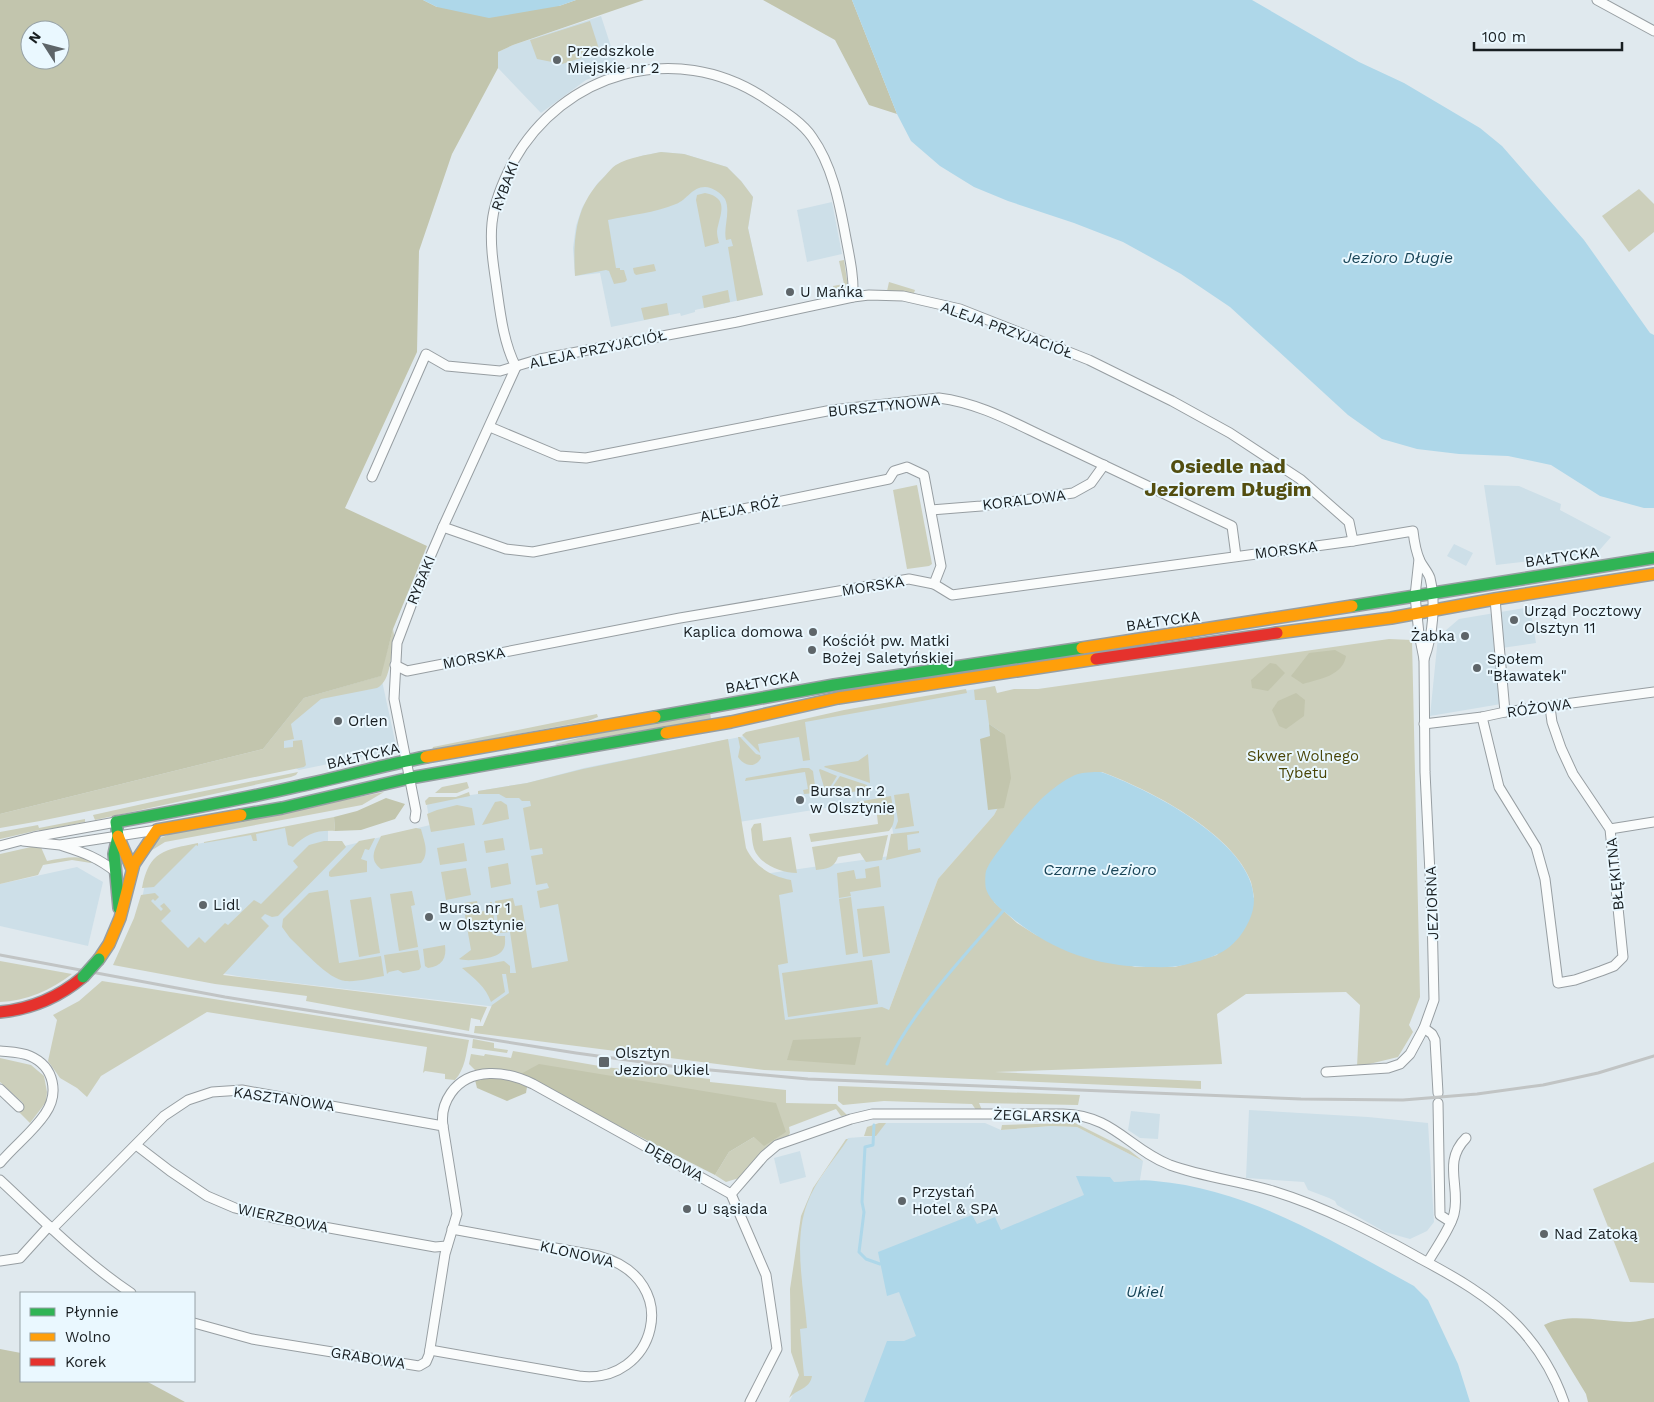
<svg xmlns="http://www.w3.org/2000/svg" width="1654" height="1402" viewBox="0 0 1654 1402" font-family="'Work Sans',sans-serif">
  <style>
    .built { fill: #cddfe8; fill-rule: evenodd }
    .green { fill: #cccfbb; fill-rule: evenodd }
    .forest { fill: #c2c5ad; fill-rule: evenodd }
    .water { fill: #aed7e9 }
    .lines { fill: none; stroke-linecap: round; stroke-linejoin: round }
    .stream { stroke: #aed7e9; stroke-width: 3 }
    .street-casing { stroke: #979ea2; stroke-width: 11 }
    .fast-casing { stroke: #979ea2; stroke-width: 14 }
    .slow-casing { stroke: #979ea2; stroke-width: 14 }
    .jam-casing { stroke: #979ea2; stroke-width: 14 }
    .street { stroke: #fafcfc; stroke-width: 9 }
    .fast { stroke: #30b455; stroke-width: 11 }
    .slow { stroke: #ff9f0a; stroke-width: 11 }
    .jam { stroke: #e5322d; stroke-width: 11 }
    .rail { stroke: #c1c4c4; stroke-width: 3 }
    .fast-bridge-casing { stroke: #979ea2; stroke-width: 14; stroke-linecap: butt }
    .fast-bridge { stroke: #30b455; stroke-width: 11 }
    .poi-dot { fill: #5e6569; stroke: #eaf8ff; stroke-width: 2 }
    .labels { text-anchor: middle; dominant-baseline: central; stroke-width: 4; stroke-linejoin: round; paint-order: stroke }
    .poi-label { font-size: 15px; fill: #181e21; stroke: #eaf8ff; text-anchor: start }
    .street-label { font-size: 15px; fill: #181e21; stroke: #eaf8ff }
    .park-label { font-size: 15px; fill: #494407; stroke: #eaf8ff }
    .water-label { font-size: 16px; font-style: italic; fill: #194558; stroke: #eaf8ff }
    .district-label { font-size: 20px; font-weight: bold; fill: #534e10; stroke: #eaf8ff }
  </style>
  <rect width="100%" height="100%" fill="#e0e9ee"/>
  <!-- built -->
  <g class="built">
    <polygon points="601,16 618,68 586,80 541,113 498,68 498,52 513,45"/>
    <polygon points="661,152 684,154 727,167 741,181 753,197 748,228 763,295 695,310 695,312 681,316 680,313 611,327 600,273 575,276 573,248 576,226 582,208 597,184 616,165 641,156"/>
    <polygon points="832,202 842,254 807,262 797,210"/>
    <polygon points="1484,485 1519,486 1561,504 1560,510 1611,537 1597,553 1496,565"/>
    <polygon points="1454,544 1473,553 1466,566 1447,556"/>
    <polygon points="1530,607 1536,643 1495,649 1501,704 1430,716 1438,637 1459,619"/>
    <polygon points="381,676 397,750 299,770 263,749 304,698"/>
    <path d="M995,686L1008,789L994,815L938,879L868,1066L497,1007L243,977L210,971L141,903L145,884L180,847L328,820V850L430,825L427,806L430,797H456L478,794V791L527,783L584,768L740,737L856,708ZM887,798L897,855L743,877L739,822Z"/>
    <polygon points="77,867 103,882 88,946 0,926 0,884"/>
    <polygon points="1249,1110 1368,1117 1428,1123 1434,1222 1427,1231 1410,1239 1385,1232 1337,1205 1335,1201 1329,1198 1308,1190 1304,1182 1246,1178"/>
    <polygon points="1131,1111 1160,1114 1158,1139 1140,1138 1128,1130"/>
    <polygon points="879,1123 985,1123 1001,1130 1051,1126 1077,1127 1143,1161 1124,1279 885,1402 789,1402 801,1379 794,1285 800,1226 806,1204 813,1189 848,1138 875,1136"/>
    <polygon points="800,1151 806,1177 780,1184 774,1158"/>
  </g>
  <!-- green -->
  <g class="green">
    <polygon points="590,21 600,52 562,64 537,59 530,40"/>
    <path d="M661,152L684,154L727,167L741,181L753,197L748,228L763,295L737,301L728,247L733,246L731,239L726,240C723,227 731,212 725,199C721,193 712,187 705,187C692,187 687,200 676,204C655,213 630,215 608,220L616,268H620V270H624L627,280L625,282L614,284L609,271L606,270L575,276C573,239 575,206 603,178C607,174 611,168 616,165C629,157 647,155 661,152Z"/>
    <polygon points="1639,189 1654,204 1654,232 1629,252 1602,216"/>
    <path d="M705,193C730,198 720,214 717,231C717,235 718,239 719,243L705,247L696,200L697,195Z"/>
    <polygon points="844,260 848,287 845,292 835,294 833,286 844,284 839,261"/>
    <polygon points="654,264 656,271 636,275 634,273 633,268"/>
    <polygon points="889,282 915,290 914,293 887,291"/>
    <polygon points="728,290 730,302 704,308 702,296"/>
    <polygon points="667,303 669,315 644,320 641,308"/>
    <polygon points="917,485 932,564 929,566 907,569 893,490"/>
    <path d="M393,629L394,635C391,650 392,681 377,688L321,699L291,724L294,739L284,741V748L293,747V741L302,740L306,765L304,767L40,821L0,828V814L263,749L304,698L380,676Z"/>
    <path d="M1389,639L1412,640L1420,997L1409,1025L1413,1032L1398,1057L1357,1067L1360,1005L1346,992L1246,994L1217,1014L1222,1064L995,1072L1201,1081V1089L764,1070L474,1033L475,1026H483L492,1005L509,993L506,974H502L505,992L491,1002C486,987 474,978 462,968L504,961L510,966V973H516L510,932L499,933L495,901L513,898L515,906L522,905L532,968L568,961L558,904L540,908L537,891L549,888L547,883L536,885L531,856L543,854L542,848L530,850L523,808L531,806L530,801H522L519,798H506L499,794H478V791L527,783L583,769L728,739L746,848C755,867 771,876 791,880L793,892L779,895L788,963L778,965L785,1020L882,1007L889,1010L938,879L994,815L1008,789L1001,732L989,724L986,700H975L974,690L995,686L997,693L1014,689H1038ZM1102,772C1148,789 1233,832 1251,882C1252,886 1253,892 1254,897L1217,955L1175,967H1135L1036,935L1017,923L994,902L1022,821L1040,801L1059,785Z"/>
    <polygon points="966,689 967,693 805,722 810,760 803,761 799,737 758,744 760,753 742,735 746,732 844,710"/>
    <polygon points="710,712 711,719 557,745 555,744 605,731"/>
    <polygon points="597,714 598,717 588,721 432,750 433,747"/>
    <path d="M738,737H740L756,754L760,755L761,758C755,769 744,766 738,757L740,747Z"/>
    <polygon points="868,754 870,783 824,767 825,766 858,761"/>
    <polygon points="802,768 809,768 813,771 816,793 804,794 803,790 808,789 805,772 745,781 746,778"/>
    <polygon points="820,769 837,776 826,794 819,770"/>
    <polygon points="298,772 296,775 291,777 95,820 93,815 165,799"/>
    <polygon points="840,776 867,785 868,790 827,795"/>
    <polygon points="467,782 469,788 457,793 435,793 442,787"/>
    <polygon points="384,792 362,805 165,842 149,852 146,850 158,839 170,834"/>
    <polygon points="469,792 470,796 426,805 425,801 429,797 456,797"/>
    <polygon points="909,793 914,826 895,829 898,821 894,795"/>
    <path d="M891,796C893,809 898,821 889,831L811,842L809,834L878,824L877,815L883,814V811H876L875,806L858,808L857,802Z"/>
    <polygon points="501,801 507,805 509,819 482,825 495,802"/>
    <polygon points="457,805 472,808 475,825 431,832 427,814 437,810"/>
    <path d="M334,817L335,831C316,830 306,834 293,847L288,845L285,828L256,834L257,841H253L251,835L204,843V842Z"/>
    <polygon points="85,819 85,822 39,831 39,830 0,839 0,832 38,825 39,828"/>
    <path d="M761,823L763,841L791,837L797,873C782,873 760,865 754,849C752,843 752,836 751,829L754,824Z"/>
    <path d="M416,828L421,829C424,841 430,853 421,863L381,869C368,859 375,849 381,836Z"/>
    <polygon points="919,831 919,833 907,835 908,850 920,848 921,852 886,860 891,834"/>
    <path d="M888,835L882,860L866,862L860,853L838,857C834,868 827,869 816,870L812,847Z"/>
    <polygon points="375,838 369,850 365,849 361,859 367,861 367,872 331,877 329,876 329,872 359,841"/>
    <polygon points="503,838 505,850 486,853 484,841"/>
    <polygon points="324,841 342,841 346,847 278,916 272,917 265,914 261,918 269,926 223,975 487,1007 480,1023 480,1020 471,1018 469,1031 306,1001 307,996 215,984 113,965 134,918 141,895 155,893 159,897 155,901 153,899 151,901 161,911 163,909 160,906 164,903 171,911 161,921 188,948 199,937 205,943 225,923 228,925 254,900 261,904 298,867 293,861 309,845"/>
    <path d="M198,843V846L196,845L154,887L142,888C149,851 164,850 198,843Z"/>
    <polygon points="464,843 467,861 440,865 437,848"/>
    <path d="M40,845L47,861C63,858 77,855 93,860L91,863L72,860L43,865L38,875L0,884V854Z"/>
    <polygon points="508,863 511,884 491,888 488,867"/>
    <polygon points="879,866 881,887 850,892 851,896 839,898 837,873 854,870 856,879 866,878 865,869"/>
    <polygon points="466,868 471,895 446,900 441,872"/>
    <path d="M328,890L339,963L381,956L384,976C371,978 358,982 345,981C328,979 303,950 290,938L282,927L283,919L309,893Z"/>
    <polygon points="412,891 415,905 411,906 418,947 399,951 390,894"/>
    <polygon points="371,897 380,953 359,957 350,900"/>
    <polygon points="851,897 858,953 846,955 839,899"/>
    <path d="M477,901L479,912L491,910L490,902H492L496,936H505C505,942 506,946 502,951C497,959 467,962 459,959L471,950L464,910L451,907V905Z"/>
    <polygon points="884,906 890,953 863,957 857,909"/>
    <path d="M445,945C447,958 442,966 428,968L425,966L423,949Z"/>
    <polygon points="418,950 421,967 419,970 403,973 398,970 389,972 387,974 384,955"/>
    <polygon points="872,960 878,1004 788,1017 782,973"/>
    <path d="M0,961L72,974C51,990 26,1001 0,1002Z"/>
    <path d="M102,981L469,1040C466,1054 465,1069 455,1080L445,1079V1074L425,1071L423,1073L427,1047L207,1012L101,1076L87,1097L77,1088L60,1078L48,1061L57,1020L53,1015L79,1001Z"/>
    <polygon points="473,1039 494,1043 494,1048 508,1050 507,1053 472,1048"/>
    <polygon points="513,1051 605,1067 710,1079 710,1082 786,1090 786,1103 836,1104 847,1115 841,1116 836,1109 789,1127 790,1133 788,1136 764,1150 739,1178 726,1182 715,1175 729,1152 754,1137 786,1132 519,1075 477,1072 469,1064 471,1054 484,1056 485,1054 511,1058"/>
    <polygon points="0,1058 31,1065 44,1076 47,1092 46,1102 30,1123 17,1110 23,1103 0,1082"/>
    <polygon points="838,1086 1080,1095 1078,1105 979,1103 982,1110 976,1110 972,1104 884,1101 843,1105 838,1101"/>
    <polygon points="879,1123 886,1123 876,1136 864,1136 867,1127"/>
    <polygon points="1075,1123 1129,1150 1143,1161 1077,1127 1051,1126 1001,1130 1002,1125"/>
    <path d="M846,1139H848C834,1160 815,1181 807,1204C793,1242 804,1289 807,1328L800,1329L804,1376H812C810,1389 797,1389 789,1398L799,1375L791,1352L790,1289L801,1216L813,1188Z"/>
    <polygon points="1654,1162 1654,1283 1630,1282 1593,1189"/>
  </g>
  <!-- forest -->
  <g class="forest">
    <path d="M0,0H423L437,7L559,6L576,0H644L513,45L498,52V68L452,154L419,251L417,352L345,508L427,546L393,629L381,676L304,698L263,749L0,814ZM30,30H60V60H30Z"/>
    <polygon points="763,0 852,0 897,114 869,105 835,40"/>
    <path d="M1335,650L1346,656C1343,676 1319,679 1303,684L1291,676L1309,653Z"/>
    <polygon points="1270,663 1276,664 1285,673 1268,691 1252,688 1251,680"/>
    <polygon points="1296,693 1305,700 1304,716 1286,729 1279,726 1272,710 1278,701"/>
    <polygon points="989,724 1005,735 1011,778 1004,808 988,810 980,739 990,736"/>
    <polygon points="386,798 405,804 395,819 361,830 335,831 334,817 357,811"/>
    <polygon points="861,1037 855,1065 787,1060 793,1040"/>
    <polygon points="539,1064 776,1103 786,1132 764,1146 754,1137 729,1152 715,1175 519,1075"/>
    <polygon points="490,1077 507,1078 527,1087 526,1093 507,1101 477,1088 475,1080"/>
    <path d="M1654,1318V1402H1588L1586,1394L1544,1325C1569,1312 1603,1322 1630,1322C1638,1322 1646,1319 1654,1318Z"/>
    <polygon points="0,1349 21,1353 21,1381 146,1381 185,1402 0,1402"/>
  </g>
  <!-- water -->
  <g class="water">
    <polygon points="423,0 576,0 559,6 489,18 437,7"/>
    <polygon points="852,0 1252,0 1359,62 1404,83 1480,128 1502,146 1584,240 1650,333 1654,335 1654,508 1644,508 1600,496 1551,465 1508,456 1459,454 1417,449 1382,439 1348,415 1230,307 1181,274 1123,242 1074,223 1008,201 974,187 940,166 911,141 897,114"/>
    <path d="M1101,772C1149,789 1281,854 1249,921C1234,952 1215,957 1184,965C1171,968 1159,967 1146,967C1095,966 1050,950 1011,917C1002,910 990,901 986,889C985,885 985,875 986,871C990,861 997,853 1003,845C1022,819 1045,789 1075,775C1083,772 1093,772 1101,772Z"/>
    <path d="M1076,1176L1110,1177L1114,1182C1127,1182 1142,1179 1155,1181C1250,1189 1333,1242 1414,1286L1428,1300L1458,1364L1470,1402H864L887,1341H904L916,1336L899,1292L887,1296L878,1252L972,1215L977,1224L995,1217L1001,1230L1084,1195Z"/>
  </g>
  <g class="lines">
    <!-- stream -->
    <g class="stream">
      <path d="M887,1064C915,1007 962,959 1003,911"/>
      <polyline points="874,1125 873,1145 865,1147 862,1202 864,1212 859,1252 866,1259 880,1264"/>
    </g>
    <!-- street casing -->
    <g class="street-casing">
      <g id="street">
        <polyline points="1597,0 1654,31"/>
        <path d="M516,367C503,342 500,311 496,283C493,263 490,243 492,223C494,202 503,181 513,162C563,72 675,40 763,97C779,108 801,121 812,137C832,165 839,201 845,233C849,255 854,275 853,297"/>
        <path d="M490,427L559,456L586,458L832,410L939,398C980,403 1016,424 1053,441C1113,469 1172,498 1232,526L1236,556"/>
        <path d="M372,477L426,354L447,366L500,371L540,359L737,322L853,297L869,295L903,296L960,309L1089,360L1172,401L1230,433L1300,479L1349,522L1353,541L1413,531C1414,540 1416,552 1420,561C1423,567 1428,572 1430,578C1436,603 1433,635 1424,659"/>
        <polyline points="931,510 981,506 1073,493 1091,483 1104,465"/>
        <polyline points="443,527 506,549 533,552 889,479 894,471 907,467 924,475 941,566 934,584"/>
        <polyline points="1495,599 1505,712"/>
        <polyline points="395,665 407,671 680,618 909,579 934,584 952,595 1353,541"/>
        <polyline points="1482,717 1499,787 1536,847 1545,879 1558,983 1575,980 1601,971 1614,966 1623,957 1610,829 1573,774 1561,748 1552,722 1550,707"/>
        <polyline points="1424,724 1482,717 1505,712 1654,692"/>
        <polyline points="415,818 416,811 394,699 397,643 424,571 443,527 516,367"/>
        <polyline points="1610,829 1654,822"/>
        <polyline points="23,841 60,845 157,830"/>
        <polyline points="0,846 34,837 116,822"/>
        <path d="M63,846C85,853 98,858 116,872"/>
        <polyline points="1424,1028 1432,1034 1435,1040 1438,1093"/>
        <path d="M0,1051C10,1052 21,1052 30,1056C55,1067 59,1094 45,1114C33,1132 14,1146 0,1163"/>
        <polyline points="1326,1072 1388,1068 1400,1064 1410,1054 1424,1028 1434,1000 1432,914 1425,772 1424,659 1419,634 1415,596 1419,559"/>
        <polyline points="0,1089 19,1107"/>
        <polyline points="1438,1103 1440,1215 1451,1222"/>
        <path d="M443,1126C441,1113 444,1103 451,1093C470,1066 507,1071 533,1084L731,1194L766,1275L777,1349L750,1402"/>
        <polyline points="136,1145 170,1171 207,1196 235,1208 274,1218 435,1247 447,1246"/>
        <path d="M0,1180C42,1219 83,1261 131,1293"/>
        <path d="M731,1194L764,1156L777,1145L851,1119L872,1114H1063C1113,1115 1129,1149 1170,1165C1203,1177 1239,1181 1273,1191C1325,1207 1373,1232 1421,1259C1455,1277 1490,1297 1517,1325C1538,1347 1554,1373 1564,1402"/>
        <polyline points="52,1229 164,1116 188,1100 212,1092 242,1090 443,1126 457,1214 445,1254 429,1355 426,1362 419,1366 252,1339 194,1323"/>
        <polyline points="0,1261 20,1258 49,1226"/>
        <path d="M1428,1262C1436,1248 1450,1229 1454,1214C1461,1187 1442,1162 1466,1138"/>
        <path d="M430,1350L579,1376C655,1386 686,1280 599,1256L452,1229"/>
      </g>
    </g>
    <!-- fast casing -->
    <g class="fast-casing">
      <g id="fast">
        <polyline points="1352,606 1654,558"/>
        <polyline points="655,717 834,685 1082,648"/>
        <polyline points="241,815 282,808 410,778 666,733"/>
        <path d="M119,908L114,854L118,836L116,822C177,811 239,800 299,786C342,777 383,765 426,757"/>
      </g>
    </g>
    <!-- slow casing -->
    <g class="slow-casing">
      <g id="slow">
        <polyline points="1277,633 1391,618 1495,599 1654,574"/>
        <polyline points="1082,648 1352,606"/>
        <polyline points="666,733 731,722 838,698 1096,659"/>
        <polyline points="426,757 655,717"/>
        <polyline points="118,836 132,869"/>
        <polyline points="99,959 109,944 120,918 134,864 157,830 241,815"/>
      </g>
    </g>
    <!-- jam casing -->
    <g class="jam-casing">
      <g id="jam">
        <polyline points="1096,659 1277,633"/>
        <path d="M0,1012C32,1009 58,998 83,977"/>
      </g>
    </g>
    <!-- street -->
    <use href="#street" class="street"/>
    <!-- fast -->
    <use href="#fast" class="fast"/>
    <!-- slow -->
    <use href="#slow" class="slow"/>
    <!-- jam -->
    <use href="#jam" class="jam"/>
    <!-- rail -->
    <polyline class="rail" points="0,955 225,997 576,1053 678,1067 808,1079 1301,1099 1403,1100 1477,1094 1543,1085 1598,1073 1654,1056"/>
    <!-- fast-bridge casing -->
    <g class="fast-bridge-casing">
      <polyline id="fast-bridge" points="83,977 99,959"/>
    </g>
    <!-- fast-bridge -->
    <use href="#fast-bridge" class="fast-bridge"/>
  </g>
  <!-- markers -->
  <g class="poi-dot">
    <circle cx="557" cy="60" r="5"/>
    <circle cx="790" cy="292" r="5"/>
    <circle cx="1514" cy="620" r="5"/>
    <circle cx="813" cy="632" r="5"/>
    <circle cx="1465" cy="636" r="5"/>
    <circle cx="812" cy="650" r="5"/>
    <circle cx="1477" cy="668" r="5"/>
    <circle cx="338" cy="721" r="5"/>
    <circle cx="800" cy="800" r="5"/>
    <circle cx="203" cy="905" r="5"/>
    <circle cx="429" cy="917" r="5"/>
    <rect x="598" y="1056" width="12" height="12" rx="2.5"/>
    <circle cx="902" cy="1201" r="5"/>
    <circle cx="687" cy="1209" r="5"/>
    <circle cx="1544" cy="1234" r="5"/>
  </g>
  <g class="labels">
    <!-- poi labels -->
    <g class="poi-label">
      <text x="567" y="51">Przedszkole<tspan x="567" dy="17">Miejskie nr 2</tspan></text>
      <text x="800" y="292">U Mańka</text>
      <text x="1524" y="611">Urząd Pocztowy<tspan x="1524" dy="17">Olsztyn 11</tspan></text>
      <text x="803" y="632" text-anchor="end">Kaplica domowa</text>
      <text x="1455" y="636" text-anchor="end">Żabka</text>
      <text x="822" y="641">Kościół pw. Matki<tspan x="822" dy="17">Bożej Saletyńskiej</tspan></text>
      <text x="1487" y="659">Społem<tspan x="1487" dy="17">"Bławatek"</tspan></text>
      <text x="348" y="721">Orlen</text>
      <text x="810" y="791">Bursa nr 2<tspan x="810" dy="17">w Olsztynie</tspan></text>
      <text x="213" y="905">Lidl</text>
      <text x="439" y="908">Bursa nr 1<tspan x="439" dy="17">w Olsztynie</tspan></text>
      <text x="615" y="1053">Olsztyn<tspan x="615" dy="17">Jezioro Ukiel</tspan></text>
      <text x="912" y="1192">Przystań<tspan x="912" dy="17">Hotel &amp; SPA</tspan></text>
      <text x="697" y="1209">U sąsiada</text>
      <text x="1554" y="1234">Nad Zatoką</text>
    </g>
    <!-- street labels -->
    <g class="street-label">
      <text transform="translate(505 186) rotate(-69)">RYBAKI</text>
      <text transform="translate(1007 330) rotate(20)">ALEJA PRZYJACIÓŁ</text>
      <text transform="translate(598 349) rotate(-12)">ALEJA PRZYJACIÓŁ</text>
      <text transform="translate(884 406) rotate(-6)">BURSZTYNOWA</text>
      <text transform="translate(1024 500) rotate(-7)">KORALOWA</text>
      <text transform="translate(740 509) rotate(-11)">ALEJA RÓŻ</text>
      <text transform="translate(1286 550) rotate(-7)">MORSKA</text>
      <text transform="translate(1562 557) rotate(-8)">BAŁTYCKA</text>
      <text transform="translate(421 580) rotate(-68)">RYBAKI</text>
      <text transform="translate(873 586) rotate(-9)">MORSKA</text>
      <text transform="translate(1163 621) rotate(-8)">BAŁTYCKA</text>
      <text transform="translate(474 658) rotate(-11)">MORSKA</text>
      <text transform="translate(762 682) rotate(-10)">BAŁTYCKA</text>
      <text transform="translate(1539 708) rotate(-8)">RÓŻOWA</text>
      <text transform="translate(363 756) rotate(-13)">BAŁTYCKA</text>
      <text transform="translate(1615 874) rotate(-96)">BŁĘKITNA</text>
      <text transform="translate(1432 903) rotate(-92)">JEZIORNA</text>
      <text transform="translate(284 1099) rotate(8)">KASZTANOWA</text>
      <text transform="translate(1037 1116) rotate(2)">ŻEGLARSKA</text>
      <text transform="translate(674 1162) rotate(29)">DĘBOWA</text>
      <text transform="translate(283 1218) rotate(12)">WIERZBOWA</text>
      <text transform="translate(577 1254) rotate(13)">KLONOWA</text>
      <text transform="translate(368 1358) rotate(9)">GRABOWA</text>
    </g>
    <!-- park labels -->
    <g class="park-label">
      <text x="1303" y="756">Skwer Wolnego<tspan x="1303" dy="17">Tybetu</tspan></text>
    </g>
    <!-- water labels -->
    <g class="water-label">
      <text x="1398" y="257">Jezioro Długie</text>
      <text x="1100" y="869">Czarne Jezioro</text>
      <text x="1145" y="1291">Ukiel</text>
    </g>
    <!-- district labels -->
    <g class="district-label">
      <text x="1228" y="466">Osiedle nad<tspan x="1228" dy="23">Jeziorem Długim</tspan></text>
    </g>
  </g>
  <!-- legend -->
  <rect x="20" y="1292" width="175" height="90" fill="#eaf8ff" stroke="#96a1a6"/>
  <rect x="30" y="1308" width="25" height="8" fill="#30b455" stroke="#96a1a6"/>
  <text x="65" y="1317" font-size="15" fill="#181e21">Płynnie</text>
  <rect x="30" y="1333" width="25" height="8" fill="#ff9f0a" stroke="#96a1a6"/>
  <text x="65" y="1342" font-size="15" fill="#181e21">Wolno</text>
  <rect x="30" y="1358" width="25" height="8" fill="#e5322d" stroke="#96a1a6"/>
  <text x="65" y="1367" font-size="15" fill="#181e21">Korek</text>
  <!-- north arrow -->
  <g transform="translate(45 45) rotate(306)"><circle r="24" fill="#eaf8ff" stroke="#96a1a6"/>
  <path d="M0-4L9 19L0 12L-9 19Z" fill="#5e6569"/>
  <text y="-8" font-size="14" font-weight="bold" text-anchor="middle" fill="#181e21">N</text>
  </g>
  <!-- scale -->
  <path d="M1474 42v8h148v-8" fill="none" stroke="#181e21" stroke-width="2.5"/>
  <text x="1482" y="42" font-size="15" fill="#181e21" stroke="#eaf8ff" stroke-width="4" paint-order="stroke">100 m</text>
</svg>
